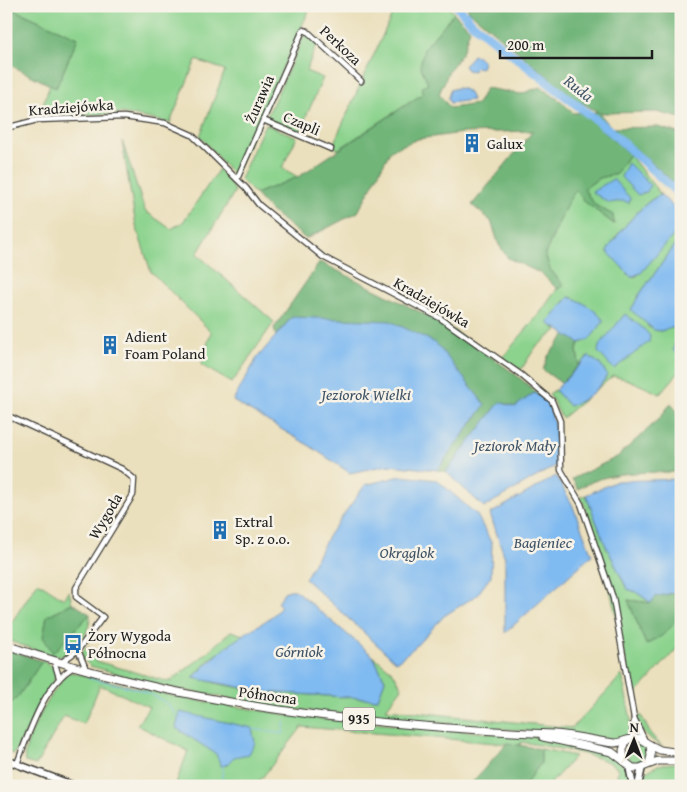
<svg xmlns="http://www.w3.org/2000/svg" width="687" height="792" viewBox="0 0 687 792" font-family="'Gentium Book Plus',serif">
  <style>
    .green { fill: #8cd38e; stroke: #547855 }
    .forest { fill: #71b579; stroke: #46684a }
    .water { fill: #7fbaf1; stroke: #4e6b86 }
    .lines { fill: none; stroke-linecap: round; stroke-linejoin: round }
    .stream { stroke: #7fbaf1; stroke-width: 1 }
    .river { stroke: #7fbaf1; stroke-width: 9 }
    .street-casing { stroke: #3b3934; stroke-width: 7 }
    .secondary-casing { stroke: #3b3934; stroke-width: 9 }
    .primary-casing { stroke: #3b3934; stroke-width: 9 }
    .street { stroke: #fff; stroke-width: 4.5 }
    .secondary { stroke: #fff; stroke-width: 6 }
    .primary { stroke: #fff; stroke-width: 7 }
    .labels { text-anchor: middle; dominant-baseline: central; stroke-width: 5; stroke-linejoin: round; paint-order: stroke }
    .shield { fill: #f7f3e8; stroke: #5e5c59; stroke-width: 1 }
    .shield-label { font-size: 14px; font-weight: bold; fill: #1c1c1c }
    .street-label { font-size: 15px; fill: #1c1c1c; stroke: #f7f3e8 }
    .poi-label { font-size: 15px; fill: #1c1c1c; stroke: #f7f3e8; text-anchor: start }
    .water-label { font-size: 16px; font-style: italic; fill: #3f5367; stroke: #f7f3e8 }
  </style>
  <rect width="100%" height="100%" fill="#f7f3e8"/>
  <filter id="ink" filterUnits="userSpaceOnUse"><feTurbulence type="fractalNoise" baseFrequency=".02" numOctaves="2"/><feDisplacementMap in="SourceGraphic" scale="10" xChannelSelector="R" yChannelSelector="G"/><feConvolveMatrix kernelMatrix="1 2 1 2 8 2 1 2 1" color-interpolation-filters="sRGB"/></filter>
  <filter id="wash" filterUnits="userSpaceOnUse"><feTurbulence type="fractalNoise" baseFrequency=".0096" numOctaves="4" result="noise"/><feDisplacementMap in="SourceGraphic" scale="20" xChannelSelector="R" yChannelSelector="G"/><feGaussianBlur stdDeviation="1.12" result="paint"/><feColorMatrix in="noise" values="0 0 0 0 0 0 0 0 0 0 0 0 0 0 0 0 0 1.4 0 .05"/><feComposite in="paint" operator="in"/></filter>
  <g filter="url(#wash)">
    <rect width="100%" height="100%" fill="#ebe0bd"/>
    <!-- green -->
    <g class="green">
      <polygon points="6,6 311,6 234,176 200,136 225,70 196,60 170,123 122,113 38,118 50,85 56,88 78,38"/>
      <polygon points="396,6 448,6 454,13 424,49 428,83 424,93 339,149 332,147"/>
      <polygon points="306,32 317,44 306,71 323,78 299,133 266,118"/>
      <polygon points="265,124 297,137 282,168 298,177 255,194 240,179"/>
      <polygon points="122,141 145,211 171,229 183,222 219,169 235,191 197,254 274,322 232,383 201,365 211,332 151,272 136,226"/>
      <path d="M629,154L661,195C645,199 623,229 612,242L622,267L631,277L637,276L681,225V237L639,295L648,327L661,331L672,327L679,332L673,350L681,358V370L660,394L629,380L613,376L562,418L549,394L555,390L569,406C583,402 601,388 607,375L602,366L589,356L579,365L577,350L579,343L589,340L587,307L576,299L569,297C559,306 557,316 554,328L557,330L535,348L521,370L502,358L540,313L557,289L563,286L550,269L545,254L568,202L576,189L585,202L614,224L613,215L595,205L584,189L599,178L616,174Z"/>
      <polygon points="586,495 605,544 627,589 636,592 651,603 628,600 646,644 663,635 681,617 681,644 634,696 604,562 584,504 580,497"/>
      <path d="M38,582L64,599L69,591L72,603L47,616L53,652L90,614C91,631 79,646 66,656H54L6,640V631Z"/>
      <polygon points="231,631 243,635 208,661 194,677 219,684 264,692 378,699 385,680 373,656 393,672 402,688 386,709 572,728 622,675 631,720 630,734 614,739 288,709 166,687 90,666 83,659 82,652 86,647 89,647 96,661 169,682 202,657"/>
      <path d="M42,661C52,665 55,667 55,678L14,754L6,752V707L18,697Z"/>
      <path d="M70,672L182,698L301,717L536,737L614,756L629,771L631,786H616L618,769C605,754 543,746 521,742L520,745L302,727L258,783L261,786H175L188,751L137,725L149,707L100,685L84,724L64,716L36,765L25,762C20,745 56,683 70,672Z"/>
      <polygon points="641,715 650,733 663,748 643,733 637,718"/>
      <circle cx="637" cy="753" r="10"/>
      <polygon points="541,749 575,756 551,783 554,786 524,786 541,763"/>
      <polygon points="672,763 681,763 681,786 642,786 646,772 658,765"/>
    </g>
    <!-- forest -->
    <g class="forest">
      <polygon points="6,6 78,38 56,88 6,63"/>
      <polygon points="467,6 653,6 655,10 672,12 677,6 681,6 681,118 656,112 599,113 612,128 658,127 681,134 681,189 612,128 598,126 629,154 616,174 599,178 584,189 595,205 613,215 614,224 585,202 576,190 568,202 545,254 550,269 564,286 557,289 542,274 508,258 499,245 491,221 472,205 533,131 462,133 418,139 391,150 358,212 306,239 270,210 255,194 298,177 424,93 421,88 428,83 420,66 424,49 454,13 470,29 462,53 449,71 439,94 450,108 477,104 486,88 521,94 540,87 562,102 573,113 598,112 572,97 469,11"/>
      <polygon points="320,262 446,325 515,374 548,402 534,393 515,407 500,402 446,472 437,470 485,405 292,317 276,336 274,328"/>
      <polygon points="566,334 579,343 577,350 579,365 561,383 543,370 548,356"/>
      <path d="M671,403L681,418V472C645,473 610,469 578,489L572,479L617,457L659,419Z"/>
      <polygon points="681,591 681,617 663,635 646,645 628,600 651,603 655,597"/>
      <polygon points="72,603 90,614 53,653 43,637 47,616"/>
      <polygon points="6,649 42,661 18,697 6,707"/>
      <polygon points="507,743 541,749 541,763 524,786 469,786"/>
    </g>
    <!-- water -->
    <g class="water">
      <polygon points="473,55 478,56 483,62 481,68 475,67 473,71 467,70 464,66"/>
      <path d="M457,88C466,89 469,91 472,100L450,103L448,98L450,90Z"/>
      <polygon points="628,163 650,185 647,192 638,195 621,177"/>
      <polygon points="613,179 630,198 629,203 624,201 609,203 592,192"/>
      <path d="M661,195L681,214V225L678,230L641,273L631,277L607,251C615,237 645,199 661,195Z"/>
      <polygon points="681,237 681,358 673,350 679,332 672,327 661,331 654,330 631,310 639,295"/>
      <path d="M569,297C581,300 597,311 604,321L589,340L579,343L548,323Z"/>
      <polygon points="625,314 644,329 650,336 649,342 614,369 598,352 599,346"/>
      <polygon points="292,317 390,321 436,343 485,405 437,470 388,465 350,473 310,446 233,401 257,358"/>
      <path d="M589,356L602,366L607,375C601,388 583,402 569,406L555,390Z"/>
      <polygon points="534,393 548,402 555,427 557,465 484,507 446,472 500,402 515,407"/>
      <polygon points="401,476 437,480 477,515 492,544 491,576 477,595 444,616 415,647 396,662 305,579 329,535 365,485"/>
      <polygon points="556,476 572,504 592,555 505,633 505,558 490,514"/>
      <polygon points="681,479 681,591 655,597 651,603 636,592 627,589 605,544 586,495 617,481"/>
      <path d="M290,590H295L373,656L385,680L378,699L264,692L193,678C210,661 221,650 240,637C255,626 270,621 281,607L278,603L284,592Z"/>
      <polygon points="180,712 252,728 255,743 249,754 234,757 226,765 221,766 216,754 176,728"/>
    </g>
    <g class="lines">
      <!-- stream -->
      <g class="stream">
        <path d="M88,678C116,685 164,689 178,718"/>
        <polyline points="253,729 283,734 285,720"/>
        <polyline points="221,786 223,766"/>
      </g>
      <!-- river -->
      <polyline class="river" points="457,6 473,24 609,130 681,196"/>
    </g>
  </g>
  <g filter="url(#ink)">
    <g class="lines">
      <!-- street casing -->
      <g class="street-casing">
        <g id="street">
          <polyline points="263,120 331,149"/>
          <polyline points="6,128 37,120 124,117 165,123 192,135 246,188 259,205 323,257 440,318 520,374 552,401 560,421 561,470 581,504 613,598 634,718 632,738"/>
          <polyline points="237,179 303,30 307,31 361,81"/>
          <polyline points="6,415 122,469 134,479 133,495 76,588 76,597 103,617 78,650 62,662"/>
          <polyline points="78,650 86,669"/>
          <polyline points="54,661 59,677"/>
          <polyline points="634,718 644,739"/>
          <path d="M17,764C28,735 45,682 74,667"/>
        </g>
      </g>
      <!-- secondary casing -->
      <g class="secondary-casing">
        <g id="secondary">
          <polyline points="6,760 75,786"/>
          <polyline points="629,766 633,786"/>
          <polyline points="638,786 642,767"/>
        </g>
      </g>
      <!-- primary casing -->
      <g class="primary-casing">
        <g id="primary">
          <path d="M6,645C182,706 368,726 554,734C574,735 594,741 614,743C623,743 630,737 639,738L650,745L651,756L649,763"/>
          <polyline points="543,737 612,752 633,768 640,768 658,761 681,761"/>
          <polyline points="650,745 660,750 681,753"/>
          <polyline points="624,761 623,750 626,741"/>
        </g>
      </g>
      <!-- street -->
      <use href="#street" class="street"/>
      <!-- secondary -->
      <use href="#secondary" class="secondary"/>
      <!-- primary -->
      <use href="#primary" class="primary"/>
    </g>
  </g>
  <!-- icons -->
  <defs>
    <g id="building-bare" transform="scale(1.5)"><path d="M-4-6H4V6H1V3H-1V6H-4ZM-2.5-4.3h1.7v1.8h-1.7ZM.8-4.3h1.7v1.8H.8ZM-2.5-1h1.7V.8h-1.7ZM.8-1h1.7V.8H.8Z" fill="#1f6fb2" stroke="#f7f3e8" stroke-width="2.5" paint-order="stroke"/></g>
    <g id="bus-bare" transform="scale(1.5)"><path d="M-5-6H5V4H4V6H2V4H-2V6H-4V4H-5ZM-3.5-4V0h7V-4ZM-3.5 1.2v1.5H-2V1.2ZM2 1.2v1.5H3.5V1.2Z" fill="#1f6fb2" stroke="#f7f3e8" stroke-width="2.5" paint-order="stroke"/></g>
  </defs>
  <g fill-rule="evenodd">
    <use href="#building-bare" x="472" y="143"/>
    <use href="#building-bare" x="110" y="345"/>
    <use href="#building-bare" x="220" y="530"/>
    <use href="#bus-bare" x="73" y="644"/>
  </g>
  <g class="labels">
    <!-- shield labels -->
    <rect class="shield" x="343" y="707.5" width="32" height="23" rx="4"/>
    <g class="shield-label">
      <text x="359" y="719">935</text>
    </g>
    <!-- street labels -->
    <g class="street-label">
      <text transform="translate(341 45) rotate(43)">Perkoza</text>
      <text transform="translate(259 99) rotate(-66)">Żurawia</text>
      <text transform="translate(71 107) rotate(-4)">Kradziejówka</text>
      <text transform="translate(302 123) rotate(23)">Czapli</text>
      <text transform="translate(432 302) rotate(30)">Kradziejówka</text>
      <text transform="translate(105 516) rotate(-59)">Wygoda</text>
      <text transform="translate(268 695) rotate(8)">Północna</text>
    </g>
    <!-- poi labels -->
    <g class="poi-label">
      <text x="487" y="143">Galux</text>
      <text x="125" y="336">Adient<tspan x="125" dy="17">Foam Poland</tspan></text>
      <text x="235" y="521">Extral<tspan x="235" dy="17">Sp. z o.o.</tspan></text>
      <text x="88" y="635">Żory Wygoda<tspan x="88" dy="17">Północna</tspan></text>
    </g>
    <!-- water labels -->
    <g class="water-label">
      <text transform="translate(579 88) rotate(38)">Ruda</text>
      <text x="366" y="394">Jeziorok Wielki</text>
      <text x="515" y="445">Jeziorok Mały</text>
      <text x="543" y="542">Bagieniec</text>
      <text x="407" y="552">Okrąglok</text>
      <text x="299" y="651">Górniok</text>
    </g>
  </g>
  <!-- margin -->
  <rect width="687" height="792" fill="none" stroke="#f7f3e8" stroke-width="25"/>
  <!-- north arrow -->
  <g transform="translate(634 740) rotate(1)" stroke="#f7f3e8" stroke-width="4" paint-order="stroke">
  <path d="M0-4L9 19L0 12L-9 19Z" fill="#1c1c1c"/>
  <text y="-8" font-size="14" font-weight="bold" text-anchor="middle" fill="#1c1c1c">N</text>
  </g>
  <!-- scale -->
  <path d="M500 50v8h152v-8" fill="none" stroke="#1c1c1c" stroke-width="2.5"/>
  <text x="507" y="50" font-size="15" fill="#1c1c1c" stroke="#f7f3e8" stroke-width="4" paint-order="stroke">200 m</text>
</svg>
